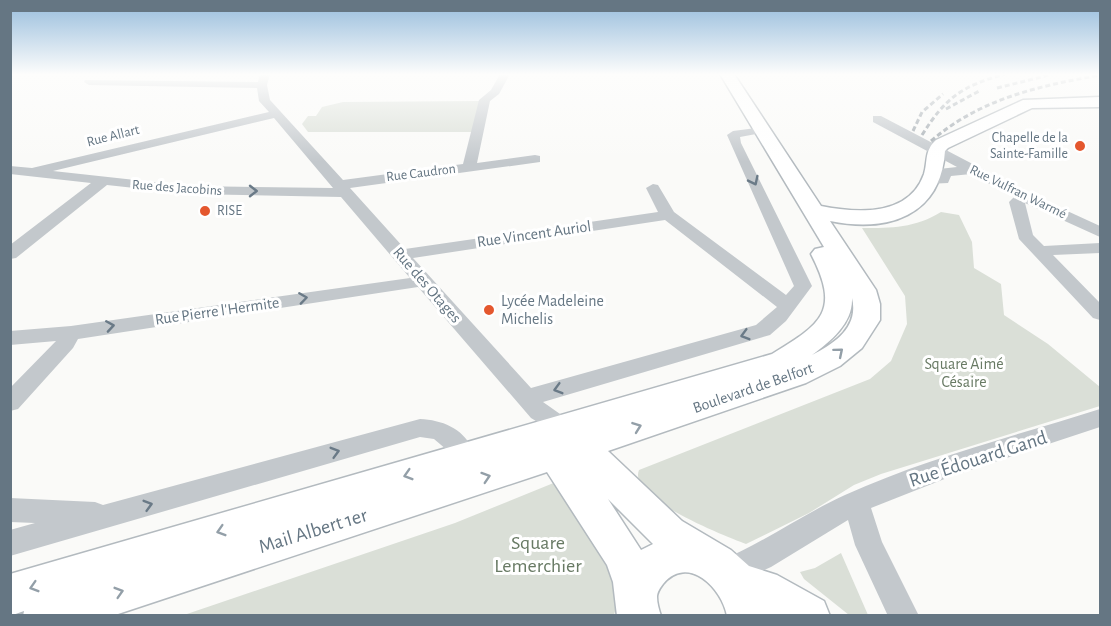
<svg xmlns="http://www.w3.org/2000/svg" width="1111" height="626" viewBox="0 0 1111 626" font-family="'Alegreya Sans',sans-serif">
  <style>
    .green { fill: #dadfd7 }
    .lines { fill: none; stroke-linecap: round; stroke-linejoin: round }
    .secondary-casing { stroke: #b3babf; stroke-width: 3 }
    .street { fill: #c3c8cc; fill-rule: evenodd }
    .secondary { fill: #fff; fill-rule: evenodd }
    .rail { stroke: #a2aab0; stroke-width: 3; stroke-dasharray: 5 3; stroke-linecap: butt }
    .oneway { stroke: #6a7a87 }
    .oneway2 { stroke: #939fa8 }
    .poi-dot { fill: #e4572e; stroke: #fff; stroke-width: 2 }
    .labels { text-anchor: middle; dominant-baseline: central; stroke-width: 6; stroke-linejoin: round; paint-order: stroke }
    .far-street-label { font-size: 14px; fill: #657683; stroke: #fff }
    .far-poi-label { font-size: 14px; fill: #657683; stroke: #fff; text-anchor: end }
    .street-label { font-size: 16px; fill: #657683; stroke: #fff }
    .poi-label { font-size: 16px; fill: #657683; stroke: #fff; text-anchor: start }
    .park-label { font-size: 16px; fill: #687a64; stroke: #fff }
    .near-street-label { font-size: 20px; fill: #657683; stroke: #fff }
    .near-park-label { font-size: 20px; fill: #687a64; stroke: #fff }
  </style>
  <rect width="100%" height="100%" fill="#fafaf8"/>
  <!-- green -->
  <g class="green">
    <polygon points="480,101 473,132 308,132 302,124 308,116 316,116 322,107 343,102"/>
    <path d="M941,212L959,215L972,242L974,268L1001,284L1004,315L1048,344L1100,387V406L881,474L854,485L809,513L746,544C725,536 627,498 639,470L870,379L891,361L907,324L905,296L862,228C892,228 915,228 941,212Z"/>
    <polygon points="556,482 622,586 614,615 181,616 455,523"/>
    <polygon points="841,553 868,615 849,615 804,579 800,572 815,568"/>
  </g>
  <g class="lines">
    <!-- secondary casing -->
    <g class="secondary-casing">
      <path id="secondary" d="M720,74H734L821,206C856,213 909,217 924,174C928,161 924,151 936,140L1023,100L1100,97V107L1032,108L948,148L945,151C941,216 888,233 830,221L876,290L880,304V320L862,348L840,366L806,383L608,451L682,521L731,550L749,566L777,575L824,601L830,616H727C722,588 688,554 663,584C660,588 657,592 657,597C657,603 659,610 661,616H617L613,582L607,565L547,472L112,616H23L24,611L10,616V574L772,354C821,324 841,312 811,254L815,249L824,247ZM852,298C859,327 835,343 812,355C831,341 853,323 852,298ZM608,499L653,544L641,550Z"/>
    </g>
    <!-- street -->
    <g class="street">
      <path d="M260,74H270L267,85L270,100L343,180L463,164L479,100L491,90L500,74H510L499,94L490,101L477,163L535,155L540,156V162L350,188L405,249L658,212L646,188L653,184L658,185L674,212L786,295L794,286L727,135L733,131L756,128V134L740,137L741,143L812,286L786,321L770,335L543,402L570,421L574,428L570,435L562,437L531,418L418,287L78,339L73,348L18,409L10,411V388L56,341L10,345V331L71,326L410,278L341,197L190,194L107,185L16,258L10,259V245L91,183L10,174V166L32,168L269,112L259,101L257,88L89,85L84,82L85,80L258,82ZM274,118L333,188L190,186L53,171ZM665,220L777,307L756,325L531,388L413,258Z"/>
      <polygon points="873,116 881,116 1028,193 1100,226 1100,237 1025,203 1033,235 1044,246 1100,243 1100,253 1053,255 1100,303 1100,320 1093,318 1019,239 1009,202 1014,197 971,174 951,176 948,183 927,184 925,181 927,178 936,176 939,169 957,167 873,122"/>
      <path d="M1100,409V427L952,476L871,508L882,542L919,616H888L855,545L848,520L771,567L727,586L717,582L712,572L717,562C762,544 801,515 845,495C926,458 1015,436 1100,409Z"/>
      <path d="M420,419C442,420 462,428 472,448L467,467L458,470L449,467L445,460L447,450L434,439L420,437L10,556V530L35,523L10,522V498L95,502L103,505Z"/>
    </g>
    <!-- secondary -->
    <use href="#secondary" class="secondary"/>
    <!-- rail -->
    <g class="rail">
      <polyline points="997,88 1053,74"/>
      <polyline points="946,109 981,90"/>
      <polyline points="913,131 922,112 943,94"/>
      <path d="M922,135C946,97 962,86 1005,74"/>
      <path d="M931,141C980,99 1038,86 1100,75"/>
    </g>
  </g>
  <!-- one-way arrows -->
  <defs><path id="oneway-chevron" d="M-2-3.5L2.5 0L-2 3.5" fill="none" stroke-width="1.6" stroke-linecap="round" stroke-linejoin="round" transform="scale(1.5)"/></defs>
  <g class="oneway">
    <use href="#oneway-chevron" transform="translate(754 181) rotate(64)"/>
    <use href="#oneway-chevron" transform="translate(253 191)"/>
    <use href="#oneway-chevron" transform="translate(303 298) rotate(-8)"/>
    <use href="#oneway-chevron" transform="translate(110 326) rotate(-9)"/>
    <use href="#oneway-chevron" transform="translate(745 335) rotate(164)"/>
    <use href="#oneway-chevron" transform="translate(558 389) rotate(164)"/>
    <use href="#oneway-chevron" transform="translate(335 452) rotate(-16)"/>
    <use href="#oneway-chevron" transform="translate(148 505) rotate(-16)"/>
  </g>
  <g class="oneway2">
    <use href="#oneway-chevron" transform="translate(839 352) rotate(-40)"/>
    <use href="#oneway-chevron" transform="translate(637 427) rotate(-20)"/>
    <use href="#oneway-chevron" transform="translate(408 475) rotate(163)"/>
    <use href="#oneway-chevron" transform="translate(486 477) rotate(-18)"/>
    <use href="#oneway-chevron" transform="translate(221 531) rotate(163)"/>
    <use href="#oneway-chevron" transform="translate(34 587) rotate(163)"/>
    <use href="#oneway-chevron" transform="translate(119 592) rotate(-17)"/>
  </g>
  <!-- sky -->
  <linearGradient id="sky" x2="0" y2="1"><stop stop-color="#96bcdc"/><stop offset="0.46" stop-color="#fdfdfc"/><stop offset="1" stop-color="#fdfdfc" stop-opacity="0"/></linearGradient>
  <rect width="1111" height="162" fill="url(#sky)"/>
  <!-- markers -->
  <g class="poi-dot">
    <circle cx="1080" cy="146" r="6"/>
    <circle cx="205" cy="211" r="6"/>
    <circle cx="489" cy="310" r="6"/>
  </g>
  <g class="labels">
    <!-- far-street labels -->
    <g class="far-street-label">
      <text transform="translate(113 136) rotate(-14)">Rue Allart</text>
      <text transform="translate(421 173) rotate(-7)">Rue Caudron</text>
      <text transform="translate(177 188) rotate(4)">Rue des Jacobins</text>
      <text transform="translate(1018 192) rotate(26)">Rue Vulfran Warmé</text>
    </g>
    <!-- far-poi labels -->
    <g class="far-poi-label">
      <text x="1068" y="138">Chapelle de la<tspan x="1068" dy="16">Sainte-Famille</tspan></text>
      <text x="217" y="211" text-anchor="start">RISE</text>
    </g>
    <!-- street labels -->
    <g class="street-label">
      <text transform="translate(534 234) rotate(-8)">Rue Vincent Auriol</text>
      <text transform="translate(427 285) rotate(49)">Rue des Otages</text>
      <text transform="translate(217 311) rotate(-8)">Rue Pierre l'Hermite</text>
      <text transform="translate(753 388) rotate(-19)">Boulevard de Belfort</text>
    </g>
    <!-- poi labels -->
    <g class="poi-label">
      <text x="501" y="301">Lycée Madeleine<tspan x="501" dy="18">Michelis</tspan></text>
    </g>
    <!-- park labels -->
    <g class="park-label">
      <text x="964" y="364">Square Aimé<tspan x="964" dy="18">Césaire</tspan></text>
    </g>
    <!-- near-street labels -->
    <g class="near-street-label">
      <text transform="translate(978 459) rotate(-18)">Rue Édouard Gand</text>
      <text transform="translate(313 531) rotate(-17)">Mail Albert 1er</text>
    </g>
    <!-- near-park labels -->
    <g class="near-park-label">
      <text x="538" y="543">Square<tspan x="538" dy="23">Lemerchier</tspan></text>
    </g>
  </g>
  <!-- border -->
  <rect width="1111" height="626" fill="none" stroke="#657683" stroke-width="24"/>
</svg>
